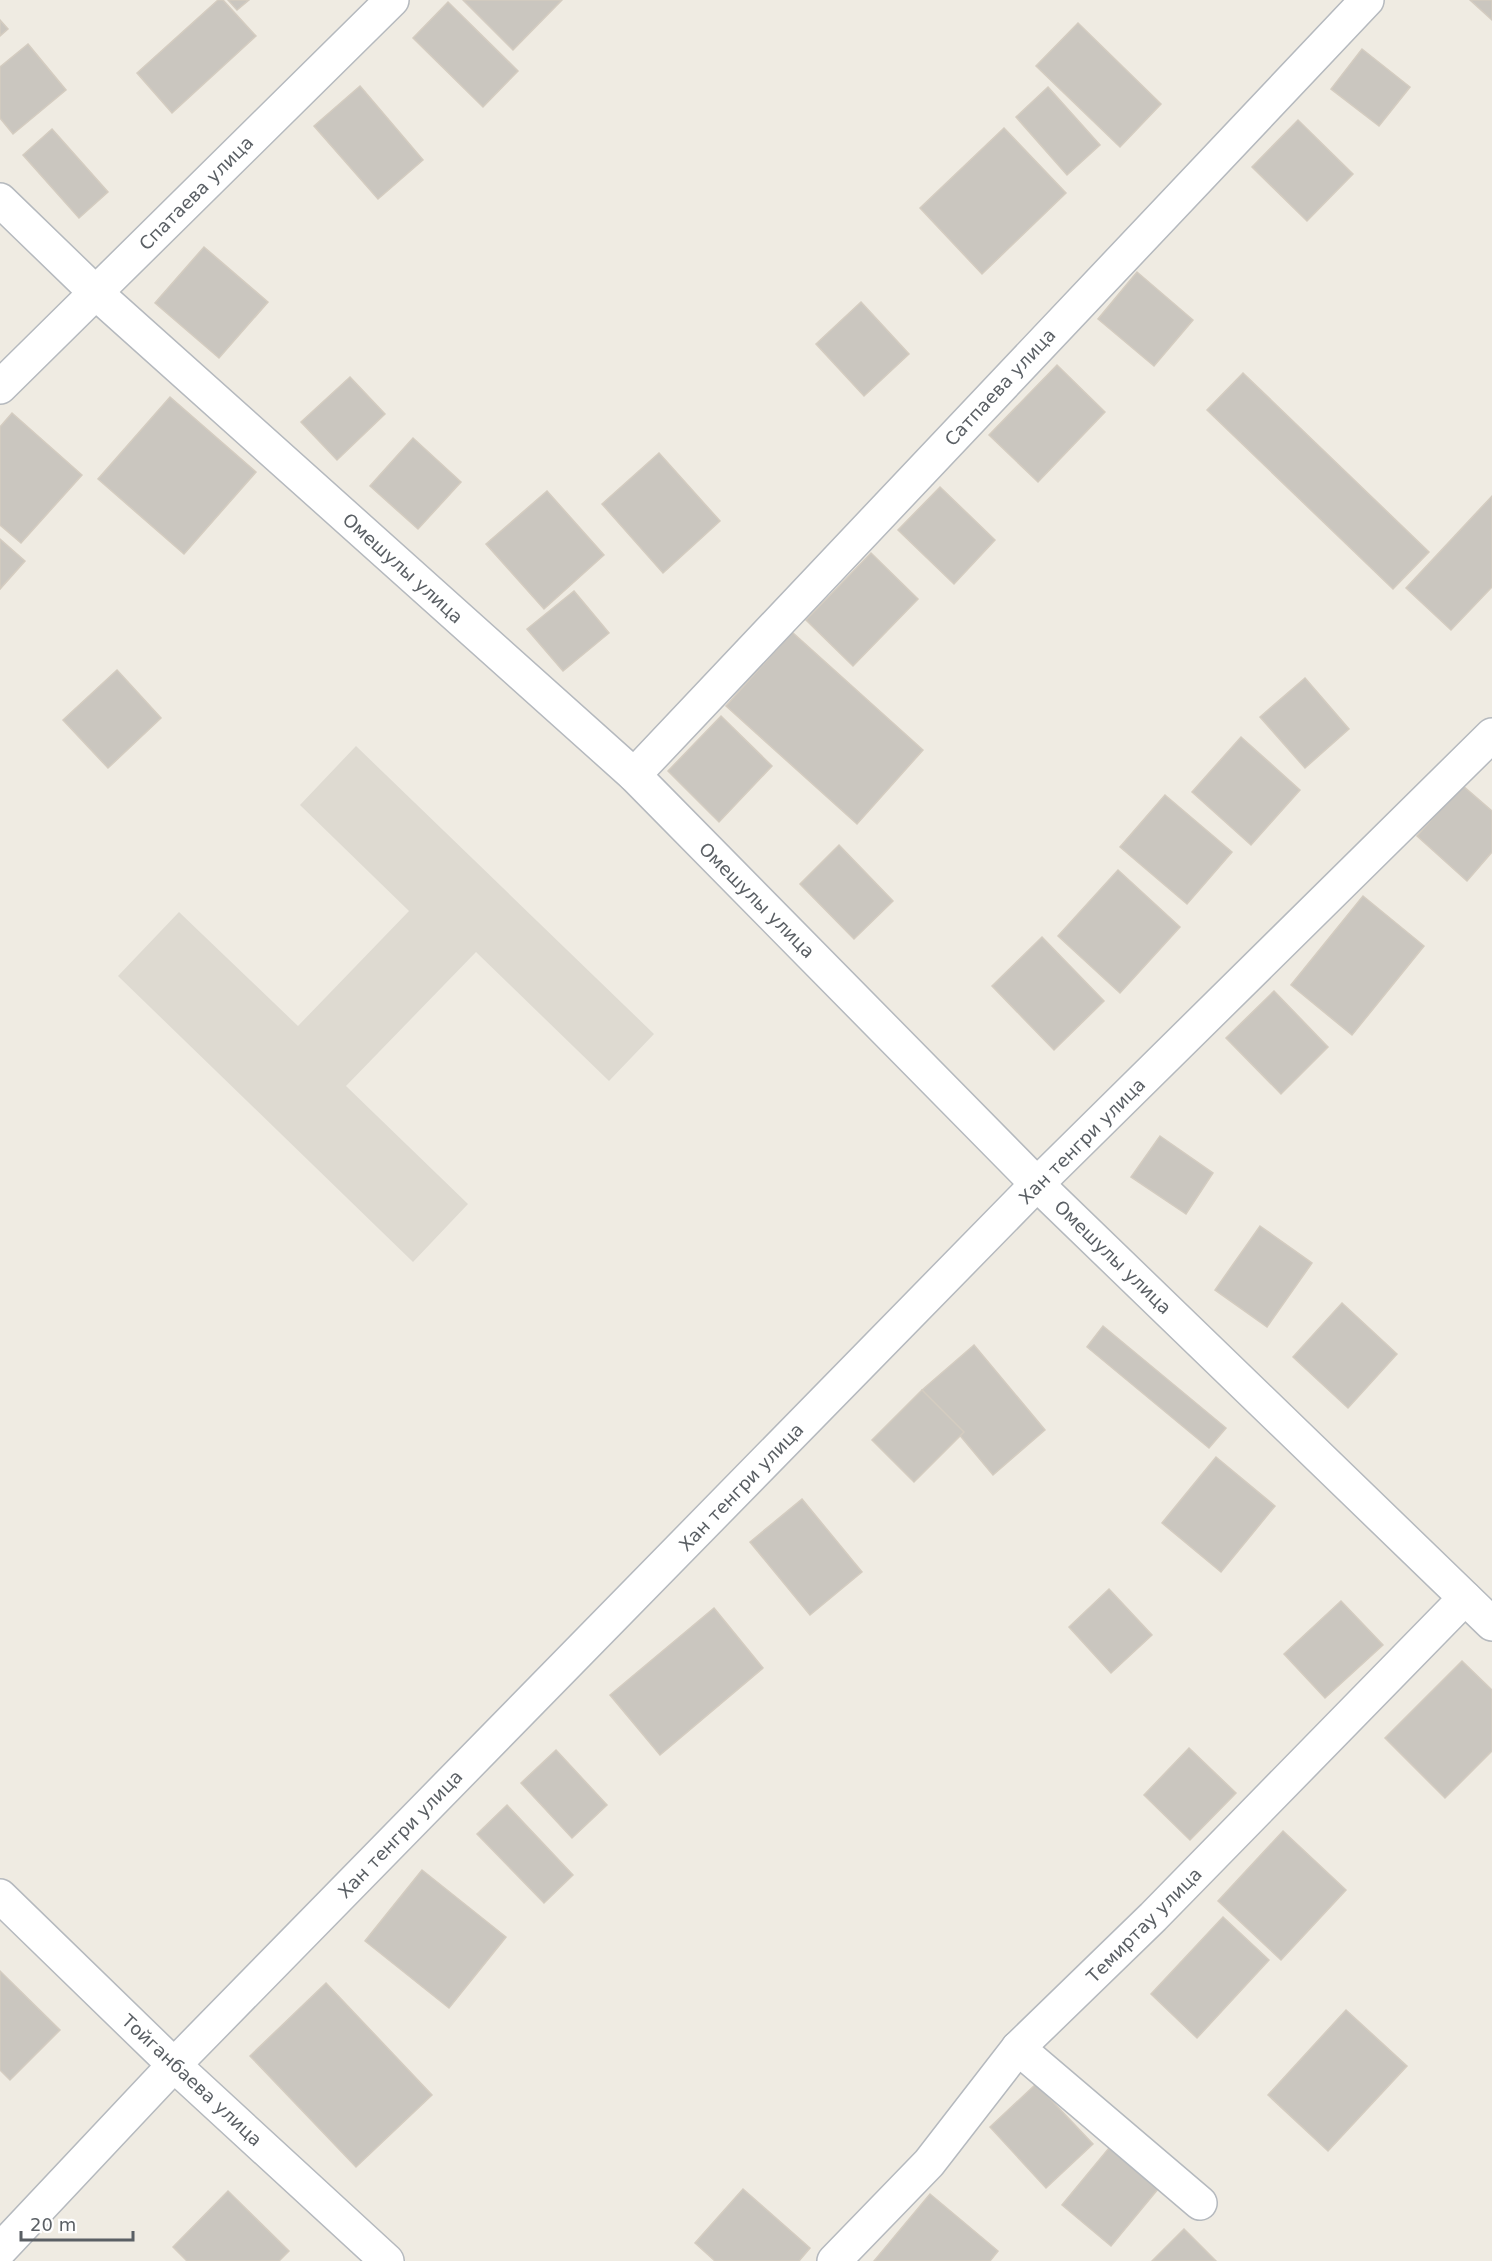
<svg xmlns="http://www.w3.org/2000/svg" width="1492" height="2261" viewBox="0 0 1492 2261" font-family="'DejaVu Sans',sans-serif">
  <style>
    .education { fill: #dedad1 }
    .building { fill: #cac6bf; stroke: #d4ccc0; stroke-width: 1.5 }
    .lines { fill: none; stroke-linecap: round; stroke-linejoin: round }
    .street-casing { stroke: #b5b9be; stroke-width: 36 }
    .street { stroke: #fff; stroke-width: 33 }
    .labels { text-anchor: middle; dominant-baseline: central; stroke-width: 4.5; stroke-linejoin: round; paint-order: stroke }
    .street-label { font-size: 18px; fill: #5a5f64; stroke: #fff }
  </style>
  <rect width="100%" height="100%" fill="#efebe2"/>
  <!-- education -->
  <polygon class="education" points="356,746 654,1034 609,1081 476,952 346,1086 468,1204 413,1262 118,976 179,912 298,1026 409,911 300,805"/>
  <!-- building -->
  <g class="building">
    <polygon points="218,0 223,0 256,36 172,113 137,73"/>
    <polygon points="228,0 249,0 237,10"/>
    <polygon points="463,0 562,0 513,50"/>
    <polygon points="1470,0 1492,0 1492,20"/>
    <polygon points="448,2 518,71 483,107 413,38"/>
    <polygon points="0,20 8,29 0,36"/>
    <polygon points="1078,23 1161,104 1120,147 1036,66"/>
    <polygon points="28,44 66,90 13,134 0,118 0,67"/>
    <polygon points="1362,49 1410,87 1379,126 1331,89"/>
    <polygon points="360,86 423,160 378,199 314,126"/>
    <polygon points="1048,87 1100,145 1067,175 1016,117"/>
    <polygon points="1298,120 1353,174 1307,221 1252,167"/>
    <polygon points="1004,128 1066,193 982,274 920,208"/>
    <polygon points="52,129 108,192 79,218 23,155"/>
    <polygon points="204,247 268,302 219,358 155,303"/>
    <polygon points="1137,272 1193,320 1154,366 1098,319"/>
    <polygon points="861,302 909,354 864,396 816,344"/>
    <polygon points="1057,365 1105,412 1038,482 989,435"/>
    <polygon points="1243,373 1429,552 1393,589 1207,410"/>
    <polygon points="350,377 385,414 337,460 301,422"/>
    <polygon points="170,397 256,472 184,554 98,479"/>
    <polygon points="12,413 82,475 21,543 0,525 0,427"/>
    <polygon points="413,438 461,482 418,529 370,486"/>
    <polygon points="659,453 720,521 663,573 602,504"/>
    <polygon points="940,487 995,540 954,584 898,530"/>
    <polygon points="547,491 604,555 544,609 486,544"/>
    <polygon points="1492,496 1492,587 1451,630 1406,588"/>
    <polygon points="0,539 25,561 0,589"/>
    <polygon points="871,553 918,599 853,666 806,620"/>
    <polygon points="574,591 609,633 563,671 527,629"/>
    <polygon points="792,632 923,750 857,824 726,706"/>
    <polygon points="117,670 161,718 108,768 63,720"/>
    <polygon points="1305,678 1349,729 1305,768 1260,717"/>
    <polygon points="721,716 772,766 719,822 668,771"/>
    <polygon points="1241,737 1300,790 1251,845 1192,792"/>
    <polygon points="1462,785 1492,811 1492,852 1467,881 1417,836"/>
    <polygon points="1165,795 1232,852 1187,904 1120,847"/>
    <polygon points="839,845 893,901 854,939 800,884"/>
    <polygon points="1118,870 1180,927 1120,993 1058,936"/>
    <polygon points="1363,896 1424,946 1352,1035 1291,985"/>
    <polygon points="1042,937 1104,1001 1054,1050 992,986"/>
    <polygon points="1274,991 1328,1047 1281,1094 1226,1038"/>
    <polygon points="1160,1136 1213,1173 1186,1214 1131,1177"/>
    <polygon points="1260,1226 1312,1263 1267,1327 1215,1290"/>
    <polygon points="1342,1303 1397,1354 1348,1408 1293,1357"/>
    <polygon points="1103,1326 1226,1428 1209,1448 1087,1347"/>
    <polygon points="974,1345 1045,1430 993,1475 922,1390"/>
    <polygon points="922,1390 964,1432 914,1482 872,1440"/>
    <polygon points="1216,1457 1275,1506 1221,1572 1162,1523"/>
    <polygon points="802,1499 862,1572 810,1615 750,1542"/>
    <polygon points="1109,1589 1152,1635 1111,1673 1069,1627"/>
    <polygon points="1341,1601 1383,1645 1325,1698 1284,1654"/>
    <polygon points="714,1608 763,1668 660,1755 610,1695"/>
    <polygon points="1462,1661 1492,1690 1492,1751 1445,1798 1385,1738"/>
    <polygon points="1189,1748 1236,1793 1190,1840 1144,1795"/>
    <polygon points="556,1750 607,1805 572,1838 521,1783"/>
    <polygon points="507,1805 573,1875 544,1903 477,1834"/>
    <polygon points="1283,1831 1346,1890 1281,1960 1218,1901"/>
    <polygon points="422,1870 506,1937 449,2008 365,1941"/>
    <polygon points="1223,1917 1269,1960 1197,2038 1151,1994"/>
    <polygon points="0,1971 60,2030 10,2080 0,2070"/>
    <polygon points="326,1983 432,2095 356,2167 250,2056"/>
    <polygon points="1346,2010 1407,2066 1328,2151 1268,2095"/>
    <polygon points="1036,2084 1093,2144 1046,2188 990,2127"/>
    <polygon points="1109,2148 1158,2189 1111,2246 1062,2205"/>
    <polygon points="743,2189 810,2248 799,2261 715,2261 695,2243"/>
    <polygon points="228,2191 289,2251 279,2261 187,2261 173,2247"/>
    <polygon points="930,2194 998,2251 990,2261 874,2261"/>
    <polygon points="1184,2229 1216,2261 1152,2261"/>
  </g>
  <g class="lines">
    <!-- street casing -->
    <g class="street-casing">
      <g id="street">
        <polyline points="0,200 95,292 634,775 1037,1184 1492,1624"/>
        <polyline points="0,387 392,0"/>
        <polyline points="634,775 1367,0"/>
        <polyline points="0,1896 174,2065 387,2261"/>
        <polyline points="1018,2048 1200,2203"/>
        <polyline points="0,2250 174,2065 1037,1184 1492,735"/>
        <polyline points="834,2261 929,2163 1018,2048 1153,1917 1465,1598"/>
      </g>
    </g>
    <!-- street -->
    <use href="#street" class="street"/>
  </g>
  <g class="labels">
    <!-- street labels -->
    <g class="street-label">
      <text transform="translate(196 193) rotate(-45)">Спатаева улица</text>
      <text transform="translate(1000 387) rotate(-47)">Сатпаева улица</text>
      <text transform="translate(403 568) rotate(42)">Омешулы улица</text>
      <text transform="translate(757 900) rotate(45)">Омешулы улица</text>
      <text transform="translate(1082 1141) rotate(-45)">Хан тенгри улица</text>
      <text transform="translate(1113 1257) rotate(44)">Омешулы улица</text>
      <text transform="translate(741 1487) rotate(-46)">Хан тенгри улица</text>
      <text transform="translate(400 1834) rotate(-46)">Хан тенгри улица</text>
      <text transform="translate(1144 1925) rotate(-45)">Темиртау улица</text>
      <text transform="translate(192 2080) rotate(43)">Тойганбаева улица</text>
    </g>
  </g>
  <!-- scale -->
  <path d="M21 2231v9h112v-9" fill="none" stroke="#5a5f64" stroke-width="3"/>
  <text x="30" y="2231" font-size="18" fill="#5a5f64" stroke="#ffffff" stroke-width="4.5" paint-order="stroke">20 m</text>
</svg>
